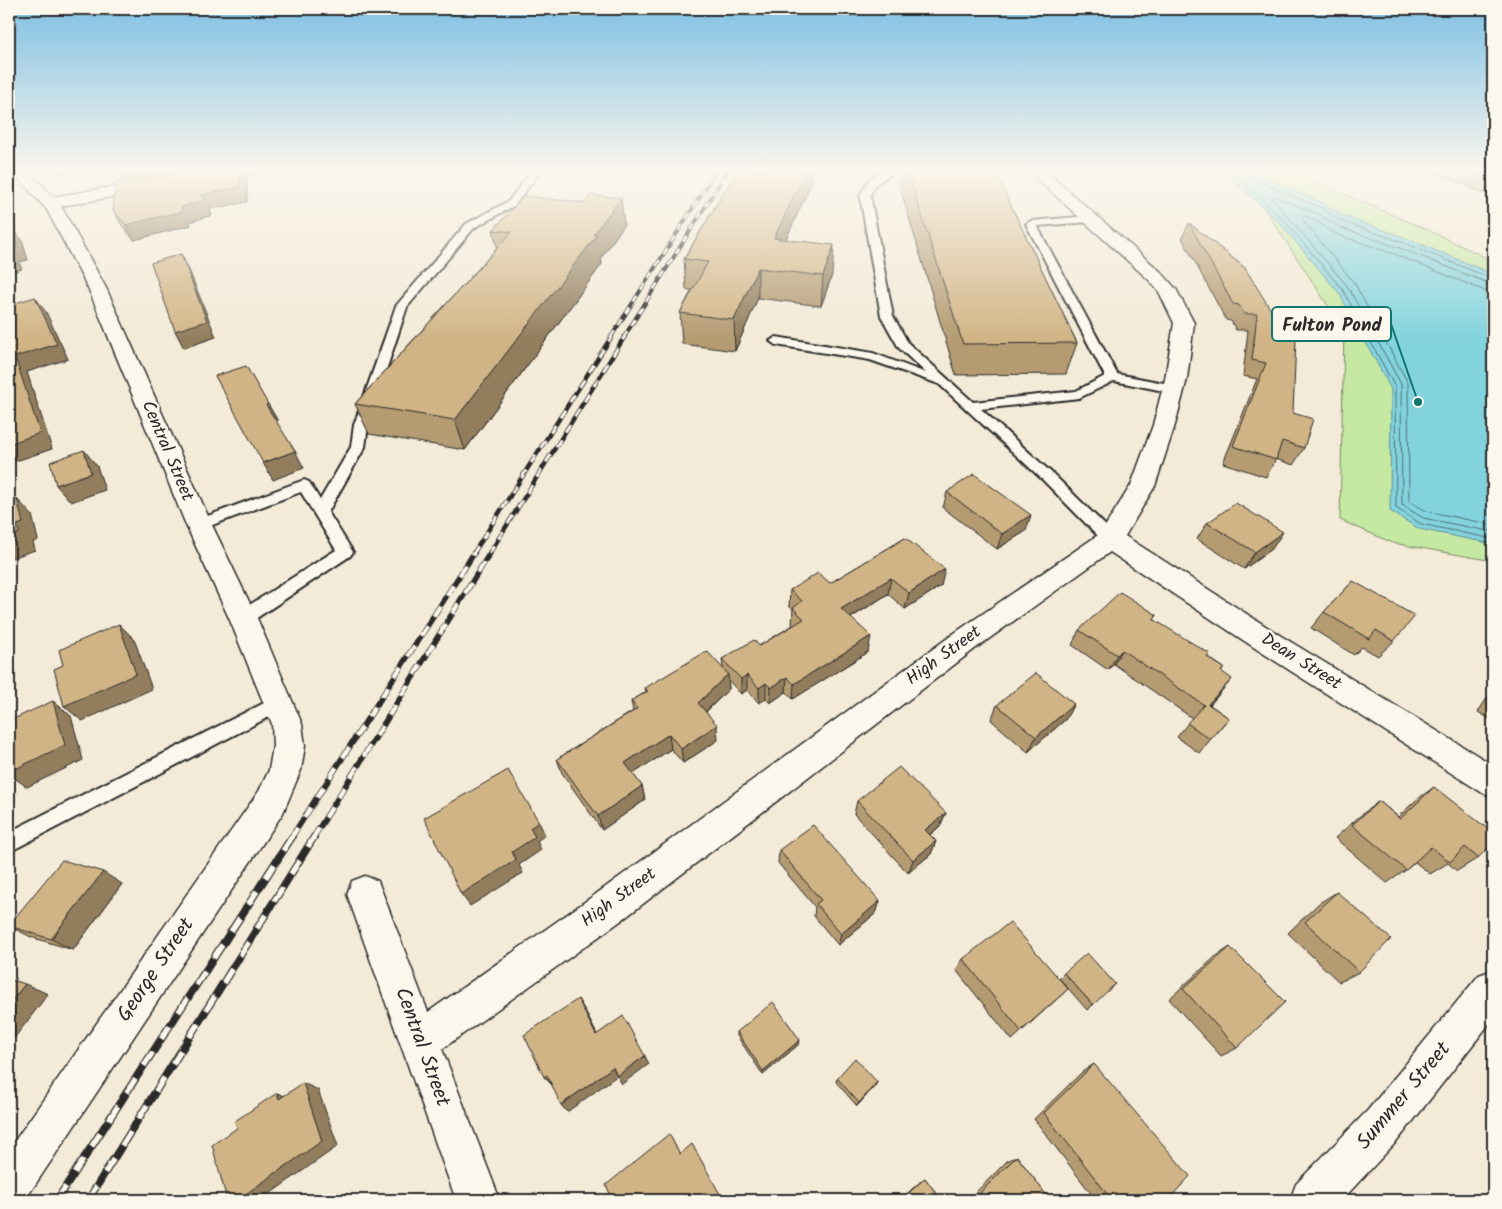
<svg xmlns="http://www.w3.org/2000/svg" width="1502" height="1209" viewBox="0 0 1502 1209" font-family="Kalam,sans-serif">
<rect width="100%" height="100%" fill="#f3ead7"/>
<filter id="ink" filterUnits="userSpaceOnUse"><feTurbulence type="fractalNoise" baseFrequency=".02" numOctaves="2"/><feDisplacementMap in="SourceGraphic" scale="10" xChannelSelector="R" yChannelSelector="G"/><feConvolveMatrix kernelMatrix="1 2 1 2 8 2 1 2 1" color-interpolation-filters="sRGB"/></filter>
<g filter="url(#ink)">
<path fill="#c5e8a2" stroke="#788a66" d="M1239,170H1289L1430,231L1493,261V561L1393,543L1340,520L1344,330Z"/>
<path fill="#83d3de" stroke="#609096" d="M1221,170H1245L1325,204L1343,216L1401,236L1493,274V544L1419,529L1390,511L1391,389L1339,293L1278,221Z"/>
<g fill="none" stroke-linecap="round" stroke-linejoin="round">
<g stroke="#4e6e73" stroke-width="1">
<path d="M1229,170L1281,217L1343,290L1395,387L1396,508L1421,524L1493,539"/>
<path d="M1244,170L1247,177L1322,208L1341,221L1399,241L1493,279"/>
<path d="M1493,285L1397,247L1339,227L1319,214L1275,197L1272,198L1348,287L1401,384L1402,505L1423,518L1493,532"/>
<path d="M1493,292L1485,291L1394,254L1336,234L1316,221L1304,216L1301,218L1355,284L1408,383L1409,501L1426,511L1493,525"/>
</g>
<g stroke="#2b2b2b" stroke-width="4">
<g id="lane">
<path d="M532,170H541L515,205L474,228L407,307L368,425L365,447L328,512L353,552L350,556L249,623L243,624L237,623L235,618L237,613L336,550L301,492L199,530L194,529L192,525L194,521L304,480L309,482L320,500L351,447L354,425L396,306L466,224L509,201Z"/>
<path d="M885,170H897L876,184L870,195L893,316L908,343L973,402L1076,391L1105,376L1026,224L1031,221L1090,216L1095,219L1090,222L1037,226L1117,374L1174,385L1180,389L1174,393L1114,381L1079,398L981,409L1054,475L1115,535L1118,539L1115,543L1110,544L1105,543L1044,481L939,384L870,360L776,345L770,341L776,337L873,353L926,373L899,348L881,316L860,195L869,180Z"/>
<path d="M278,696L284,699L287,704L284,709L9,852V832Z"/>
</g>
</g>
<g stroke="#2b2b2b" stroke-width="3">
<g id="street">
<path d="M11,170H27L53,197L151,180L157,182L159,185L157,188L151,190L61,206L107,290L212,525L257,618L302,724L305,746L301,770L283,813L25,1200H9V1149L259,791L269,770L273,746L272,724L229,618L186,525L89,290L47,210Z"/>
<path d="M220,170H258L251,175L208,182L203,180L200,177L203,174Z"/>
<path d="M1027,170H1044L1161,272L1176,289L1194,323L1187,379L1175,425L1155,486L1125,536L1281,636L1493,765V797L1481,792L1261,652L1110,552L976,648L622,920L442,1049L500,1200H456L347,894L352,881L365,876L378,881L428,1012L596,894L956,632L1101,533L1131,485L1153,425L1165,379L1174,323L1159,292L1149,280Z"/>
<path d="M1493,970V1019L1398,1140L1342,1200H1290L1296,1184L1368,1110L1479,975Z"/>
</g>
</g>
<use href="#lane" fill="#fbf7ec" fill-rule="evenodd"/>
<use href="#street" fill="#fbf7ec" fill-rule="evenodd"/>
<g stroke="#2b2b2b" stroke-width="4">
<g id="rail-far3">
<path d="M611,337L717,170"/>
<path d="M624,337L728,170"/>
</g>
</g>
<g stroke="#2b2b2b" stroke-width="4.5">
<g id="rail-far2">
<path d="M473,554L612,336"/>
<path d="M489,554L625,336"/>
</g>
</g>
<g stroke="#2b2b2b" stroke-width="6">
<g id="rail-far1">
<path d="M291,838L474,553"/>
<path d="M313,838L490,553"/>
</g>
</g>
<g stroke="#2b2b2b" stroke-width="8">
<g id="rail">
<path d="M57,1200L292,837"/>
<path d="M88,1200L314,837"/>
</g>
</g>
<use href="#rail-far3" stroke="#fbf7ec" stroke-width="2.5" stroke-dasharray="7" stroke-linecap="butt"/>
<use href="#rail-far2" stroke="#fbf7ec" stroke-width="3" stroke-dasharray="9" stroke-linecap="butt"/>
<use href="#rail-far1" stroke="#fbf7ec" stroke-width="4.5" stroke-dasharray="12" stroke-linecap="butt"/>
<use href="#rail" stroke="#fbf7ec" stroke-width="5.5" stroke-dasharray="16" stroke-linecap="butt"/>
</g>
<g fill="#b49b72" stroke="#2b2b2b">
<path d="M118,170L247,178V202L209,209L212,215L189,222L191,225L134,240L121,224L113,210L124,182Z"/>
<path d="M737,170H811V184L786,239L832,275L821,306L758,298L735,351L682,344L680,313L692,290H686L684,259Z"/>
<path d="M900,170H994L1077,343L1066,374L956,375L899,184Z"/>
<path d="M1432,170H1493V192L1484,194Z"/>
<path d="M621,198L624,225L601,258L602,264L465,450L369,434L355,404L497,248L493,230L585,203Z"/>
<path d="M1189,223L1245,268L1304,448L1293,465L1276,459L1266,477L1223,463L1257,379L1243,376L1248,330H1236L1231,321L1226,320L1182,238Z"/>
<path d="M947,492L1026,531L997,549L943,508Z"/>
<path d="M1207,523L1272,549L1244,569L1197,539Z"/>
<path d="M905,538L941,586L905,609L888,594L851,618L868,652L793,699L786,692L770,703L766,699L759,703L747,690L741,694L728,680L729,689L706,712L718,740L683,763L671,749L633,774L642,786L645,800L602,830L562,773L557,759L633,711L631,701L646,692L645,688L723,668L722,659L759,646L793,625L792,624L793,609L789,606L790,590L830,583Z"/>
<path d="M1353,581L1394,641L1378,656L1362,647L1354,655L1311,628L1324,612Z"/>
<path d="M1157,615L1154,620L1224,668L1221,672L1220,693L1210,705L1229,718L1199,753L1177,737L1192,718L1114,664L1108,670L1072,645L1079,630Z"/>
<path d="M1493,689V721L1478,712Z"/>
<path d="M997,705L1066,719L1028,752L991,720Z"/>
<path d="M1434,787L1478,858L1457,871L1448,863L1430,874L1415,862L1406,870L1387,883L1335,838L1361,815L1379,801L1398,817L1415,801Z"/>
<path d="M857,801L946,813L940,826L930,835L936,841L931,854L908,873L854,814Z"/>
<path d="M779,850L880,901L876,913L838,945L814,916L815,907L778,863Z"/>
<path d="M122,884L73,950L31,937L9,926Z"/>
<path d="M1337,892L1359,972L1339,982L1288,933L1319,903Z"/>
<path d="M1230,947L1237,1048L1221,1056L1169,999L1215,957Z"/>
<path d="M963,959L1068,989L1012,1040L956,970Z"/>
<path d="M1064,973L1093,1005L1087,1010L1059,978Z"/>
<path d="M737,1032L799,1044L763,1075L737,1036Z"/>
<path d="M1094,1064L1168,1200H1096L1034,1119L1082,1072Z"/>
<path d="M837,1078L877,1082L875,1086L857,1106L836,1082Z"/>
<path d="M1017,1156L1050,1200H968L1007,1161Z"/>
<path d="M925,1178L941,1200H900L922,1180Z"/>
</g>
<g fill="#927e5d" stroke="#2b2b2b">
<path d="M58,170H79L61,175Z"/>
<path d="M118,170H206L125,184Z"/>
<path d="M240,170H243L247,178V202L209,209L212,215L189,222L191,225L134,240L126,225L181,207Z"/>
<path d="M806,170H811V184L773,268L774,238Z"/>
<path d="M1493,181V192L1484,194Z"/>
<path d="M621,198L624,225L601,258L602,264L465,450L455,420Z"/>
<path d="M11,226L22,240L28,260L19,262L22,269L9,273V248Z"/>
<path d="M834,245L832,275L821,306L823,276Z"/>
<path d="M181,254L189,270L216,337L184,348L175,331Z"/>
<path d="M758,268V298L735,351L734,320Z"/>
<path d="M35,297L46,312L68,359L27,372L52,449L16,461L9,452L15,357Z"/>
<path d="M268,404L278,421L275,422L266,405Z"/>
<path d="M84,450L97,466L105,490L71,502L56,485Z"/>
<path d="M295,451L304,468L273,480L263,463Z"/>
<path d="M17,499L32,515L38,540L33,542L35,550L9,559V537L17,525Z"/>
<path d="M1031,515L1026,531L997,549L1002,534Z"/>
<path d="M1283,532L1272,549L1244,569L1255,552Z"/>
<path d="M945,569L941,586L905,609L909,593Z"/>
<path d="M891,578L888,594L839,625L841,609Z"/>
<path d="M119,624L134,639L152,689L82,721L64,706Z"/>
<path d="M871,636L868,652L793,699L794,684Z"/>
<path d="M1122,650L1114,664L1108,670L1117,655Z"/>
<path d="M728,674L729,689L699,718L698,703Z"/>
<path d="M747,675V690L741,694V679Z"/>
<path d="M787,677L786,692L770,703L771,688Z"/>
<path d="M1232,679L1220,693L1197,718L1208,704Z"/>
<path d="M766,683V699L759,703V688Z"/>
<path d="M53,701L71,716L83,760L27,787L9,774V772Z"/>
<path d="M1074,704L1066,719L1028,752L1036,737Z"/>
<path d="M717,725L718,740L683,763L681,749Z"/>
<path d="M669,734L671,749L628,777L625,763Z"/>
<path d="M642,786L645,800L602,830L598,816Z"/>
<path d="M946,813L940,826L920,843L925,830Z"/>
<path d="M539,822L545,835L537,841L541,850L519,865L523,873L470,906L461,894L512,852L530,828Z"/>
<path d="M936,841L931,854L908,873L913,860Z"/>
<path d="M103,872L122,884L73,950L51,939Z"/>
<path d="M880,901L876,913L838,945L841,934Z"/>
<path d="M25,984L48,994L9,1045V1004Z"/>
<path d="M578,999L584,1009L602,1044L596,1035Z"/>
<path d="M800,1040L799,1044L763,1075V1071Z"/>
<path d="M645,1056L649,1064L622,1084L617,1076Z"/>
<path d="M613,1067L618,1075L567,1112L561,1105Z"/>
<path d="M547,1075L551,1084L544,1077Z"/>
<path d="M877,1082L875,1086L857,1106L859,1103Z"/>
<path d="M303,1083L318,1090L338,1146L261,1200H237Z"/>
<path d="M277,1093L293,1099H279Z"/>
<path d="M720,1194L721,1197L718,1200H712Z"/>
</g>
<g fill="#d1b485" stroke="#2b2b2b">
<path d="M196,170H240V187L200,195L205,200L181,207L183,211L126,225L113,210L116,183Z"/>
<path d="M737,170H806L774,238L834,245L823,276L758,268L734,320L680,313L708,262L684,259Z"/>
<path d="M907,170H994L1077,343L963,344Z"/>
<path d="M1471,170H1493V180Z"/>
<path d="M591,195L621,198L593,235H597L455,420L355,404L512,232L493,230L524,196L585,203Z"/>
<path d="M9,222L11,226L17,245L9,247Z"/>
<path d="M1189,223L1245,268L1287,336L1296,338L1293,413L1313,419L1304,448L1282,441L1276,460L1233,446L1266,363L1252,360L1257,314H1244L1239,305L1233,304Z"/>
<path d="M181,254L207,321L175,331L151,263Z"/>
<path d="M35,297L57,344L15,357L40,433L9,444V320L10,319L9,315V305Z"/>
<path d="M246,366L268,404L266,405L295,451L263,463L215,376Z"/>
<path d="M84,450L91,473L56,485L50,462Z"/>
<path d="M974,474L1031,515L1002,534L947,492Z"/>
<path d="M17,499L23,523L17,525L19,533L9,537V501Z"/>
<path d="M1236,503L1283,532L1255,552L1207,523Z"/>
<path d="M905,538L945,569L909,593L891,578L841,609L871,636L794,684L787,677L771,688L766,683L759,688L747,675L741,679L722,659L754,640L759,646L804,619L793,608L802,601L790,590L818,573L830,583Z"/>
<path d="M1353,581L1415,616L1394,641L1376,630L1369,639L1324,612Z"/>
<path d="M1120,592L1157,615L1153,619L1210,654L1207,657L1224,668L1221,671L1232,679L1208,704L1229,718L1210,739L1187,723L1204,705L1122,650L1117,655L1079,630Z"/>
<path d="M119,624L136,674L64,706L54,669L63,665L59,650Z"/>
<path d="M707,651L728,674L698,703L717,725L681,749L669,734L625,763L642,786L598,816L557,759L637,709L631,701L648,691L645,688Z"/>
<path d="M1036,673L1074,704L1036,737L997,705Z"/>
<path d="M53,701L65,745L9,772V721Z"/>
<path d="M899,767L946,813L925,830L936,841L913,860L857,801Z"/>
<path d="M508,770L539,822L530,828L535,837L512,852L516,860L461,894L424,818Z"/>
<path d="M1434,787L1493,833V843L1478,858L1465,847L1450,862L1431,847L1406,870L1352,825L1379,801L1400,819Z"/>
<path d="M813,825L880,901L841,934L816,904L821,900L779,850Z"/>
<path d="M62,860L103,872L51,939L9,926V925Z"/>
<path d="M1337,892L1391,939L1359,972L1305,922Z"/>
<path d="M1010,922L1068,989L1021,1031L963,959Z"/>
<path d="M1230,947L1285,1002L1237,1048L1183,989Z"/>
<path d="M1087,953L1115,984L1093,1005L1064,973Z"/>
<path d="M9,979L25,984L9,1004Z"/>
<path d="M578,999L596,1035L623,1016L645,1056L617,1076L613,1067L561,1105L547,1075L544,1077L524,1035Z"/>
<path d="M773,1002L800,1040L763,1071L737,1032Z"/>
<path d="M855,1058L877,1082L859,1103L837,1078Z"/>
<path d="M1094,1064L1190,1176L1168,1200H1112L1044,1113Z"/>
<path d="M303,1083L322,1141L237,1200H227L212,1145L237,1128L235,1121L277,1093L279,1099Z"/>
<path d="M669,1134L680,1154L692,1144L720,1194L712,1200H613L606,1185Z"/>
<path d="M1017,1156L1050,1200H973Z"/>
<path d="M925,1178L941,1200H901Z"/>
</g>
</g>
<linearGradient id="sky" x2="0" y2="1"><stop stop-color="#7fc0e4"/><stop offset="0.5" stop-color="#faf6ed"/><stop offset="1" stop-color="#faf6ed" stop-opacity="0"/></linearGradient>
<rect width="1502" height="340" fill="url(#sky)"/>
<g text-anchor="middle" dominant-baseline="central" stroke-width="5" stroke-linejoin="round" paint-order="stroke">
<g font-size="18" fill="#2b2b2b" stroke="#fbf7ec">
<text transform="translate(167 451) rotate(67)">Central Street</text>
<text transform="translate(944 656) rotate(-36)">High Street</text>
<text transform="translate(1301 662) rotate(32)">Dean Street</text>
<text transform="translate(619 898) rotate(-36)">High Street</text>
</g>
<g font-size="21" fill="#2b2b2b" stroke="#fbf7ec">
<text transform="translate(156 970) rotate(-56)">George Street</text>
<text transform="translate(422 1047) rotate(70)">Central Street</text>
<text transform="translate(1404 1096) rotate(-50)">Summer Street</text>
</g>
</g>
<path fill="none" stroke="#0f766e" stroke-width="2" d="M1418 402L1391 324"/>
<circle fill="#0f766e" stroke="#fbf7ec" stroke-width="2" cx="1418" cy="402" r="5"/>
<rect fill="#fbf7ec" stroke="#0f766e" stroke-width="2" x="1272" y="307" width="119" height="34" rx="5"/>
<g font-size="19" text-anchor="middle" font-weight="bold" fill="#2b2b2b">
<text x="1332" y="331">Fulton Pond</text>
</g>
<rect width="1502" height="1209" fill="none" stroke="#fbf7ec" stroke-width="30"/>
<rect x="15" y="15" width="1472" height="1179" fill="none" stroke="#2b2b2b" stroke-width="2" filter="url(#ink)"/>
</svg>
